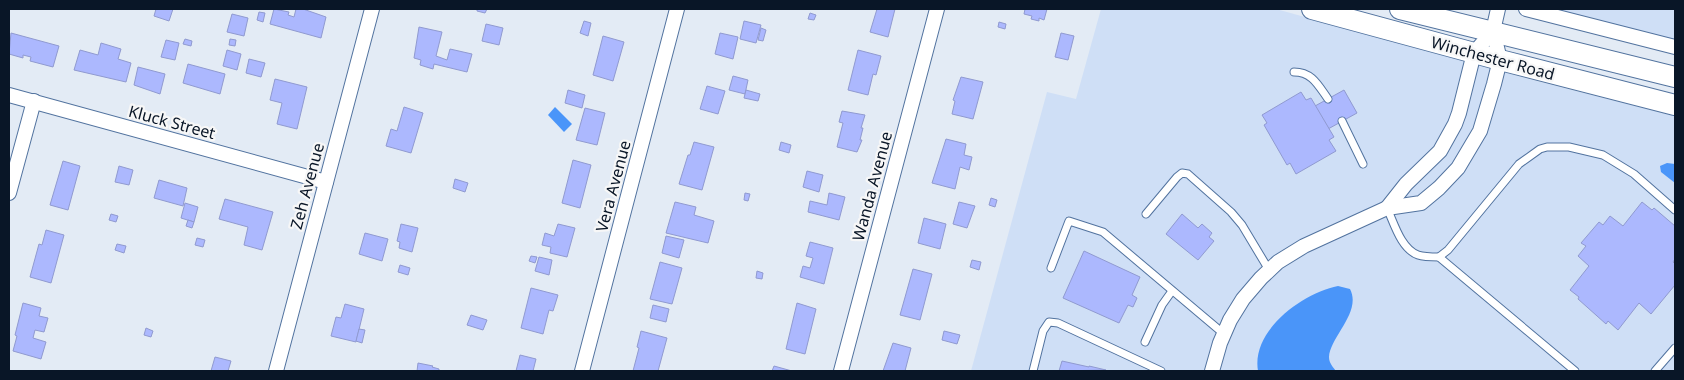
<svg xmlns="http://www.w3.org/2000/svg" width="1684" height="380" viewBox="0 0 1684 380" font-family="'Noto Sans',sans-serif">
<rect width="100%" height="100%" fill="#e3ebf5"/>
<g fill="#cfdff6">
<path d="M1101,9H1276L1525,78L1675,116V371H971L1047,92L1076,99Z"/>
<path d="M1556,9H1675V41Z"/>
</g>
<g fill="#4a95f9">
<path d="M555,107L572,124L564,132L548,115Z"/>
<path d="M1667,163L1675,164V183L1661,172L1660,166Z"/>
<path d="M1338,286L1350,289C1362,312 1330,337 1329,357C1329,363 1333,367 1336,371H1258C1251,330 1303,293 1338,286Z"/>
</g>
<g fill="#acb8fe" stroke="#909ad0">
<path d="M156,9H173L169,21L154,16Z"/>
<path d="M274,9L289,12L288,15L294,17L296,9H303L326,17L321,38L270,24Z"/>
<path d="M477,9H487L485,13L477,11Z"/>
<path d="M877,9H895L888,37L870,32Z"/>
<path d="M1025,9H1047L1044,20L1039,18V21L1031,19L1032,16L1024,14Z"/>
<path d="M259,12L265,13L263,22L257,20Z"/>
<path d="M810,13L816,15L814,20L808,19Z"/>
<path d="M232,14L248,18L244,36L227,32Z"/>
<path d="M584,21L591,23L588,36L580,33Z"/>
<path d="M744,21L761,25L756,43L740,39Z"/>
<path d="M999,22L1006,24L1005,29L998,27Z"/>
<path d="M486,24L503,28L499,45L482,41Z"/>
<path d="M419,27L442,32L436,56L447,60L450,49L472,54L467,72L434,64L433,69L420,65L421,60L414,58Z"/>
<path d="M761,28L766,30L763,41L758,40Z"/>
<path d="M11,33L59,46L53,67L30,61L31,57L23,55V58L9,54Z"/>
<path d="M720,33L738,37L733,59L715,54Z"/>
<path d="M1061,33L1074,36L1068,60L1055,57Z"/>
<path d="M603,36L624,42L613,81L593,75Z"/>
<path d="M185,39L192,41L191,46L183,44Z"/>
<path d="M230,39L236,40L235,46L229,45Z"/>
<path d="M166,40L179,43L175,60L161,57Z"/>
<path d="M101,43L121,49L118,59L131,63L126,82L74,70L80,50L98,55Z"/>
<path d="M227,50L241,54L237,70L223,66Z"/>
<path d="M858,50L881,56L876,75L873,74L868,95L848,90Z"/>
<path d="M249,59L265,63L261,77L246,73Z"/>
<path d="M188,64L225,74L220,94L183,83Z"/>
<path d="M138,67L165,74L160,94L134,85Z"/>
<path d="M733,76L748,80L745,94L729,90Z"/>
<path d="M961,77L983,82L973,119L952,114L955,101L953,100Z"/>
<path d="M275,79L307,87L297,129L277,124L282,103L270,100Z"/>
<path d="M707,86L725,91L718,114L700,109Z"/>
<path d="M568,90L585,95L582,108L565,103Z"/>
<path d="M746,90L760,94L758,101L744,98Z"/>
<path d="M1344,90L1357,113L1328,129L1315,106Z"/>
<path d="M1301,92L1306,100L1311,98L1334,137L1329,140L1336,151L1296,174L1290,163L1287,165L1264,125L1267,123L1262,115Z"/>
<path d="M404,107L423,113L411,153L386,146L391,129L397,131Z"/>
<path d="M585,108L605,113L597,145L576,140Z"/>
<path d="M842,111L865,115L861,128H863L860,140H862L857,152L837,147L843,123L839,122Z"/>
<path d="M946,139L966,144L964,155L972,157L969,170L960,167L955,189L932,183Z"/>
<path d="M694,142L714,147L702,190L679,184L688,155H690Z"/>
<path d="M781,142L791,145L789,153L779,150Z"/>
<path d="M573,160L591,165L580,208L562,203Z"/>
<path d="M63,161L80,166L68,210L50,205Z"/>
<path d="M119,166L133,170L129,185L115,182Z"/>
<path d="M807,171L823,175L819,192L803,187Z"/>
<path d="M455,179L468,183L465,192L453,188Z"/>
<path d="M159,180L187,188L183,206L154,198Z"/>
<path d="M745,193L750,194L748,201L744,200Z"/>
<path d="M829,193L845,197L839,220L808,212L810,201L827,205Z"/>
<path d="M991,198L997,200L995,207L989,205Z"/>
<path d="M225,199L273,212L262,250L244,245L248,227L219,219Z"/>
<path d="M675,202L696,207L694,215L714,221L708,243L666,233Z"/>
<path d="M959,202L975,206L967,228L953,224Z"/>
<path d="M1642,202L1652,210L1654,208L1675,226V259L1673,262L1675,264V285L1651,314L1639,303L1618,330L1608,321L1606,324L1578,299L1579,297L1570,290L1589,266L1578,256L1586,246L1581,243L1599,222L1603,225L1610,216L1623,226Z"/>
<path d="M185,203L198,207L194,222L181,218Z"/>
<path d="M111,214L118,216L116,222L109,220Z"/>
<path d="M1182,214L1198,228L1202,224L1212,233L1209,237L1214,241L1198,260L1166,234Z"/>
<path d="M924,218L946,224L940,249L918,243Z"/>
<path d="M188,220L194,222L192,228L186,226Z"/>
<path d="M401,224L418,228L412,252L399,248L400,242L397,241Z"/>
<path d="M558,224L575,228L567,257L550,253L551,247L542,245L545,233L554,236Z"/>
<path d="M46,230L64,235L51,283L30,277L39,244L42,245Z"/>
<path d="M365,233L388,239L382,261L359,254Z"/>
<path d="M666,236L684,240L679,258L662,253Z"/>
<path d="M197,238L205,240L203,247L195,245Z"/>
<path d="M810,242L833,248L824,284L800,277L803,266L810,268L813,258L806,256Z"/>
<path d="M117,244L126,246L124,253L115,250Z"/>
<path d="M1084,251L1140,277L1132,295L1137,298L1133,307L1128,305L1119,323L1063,298Z"/>
<path d="M531,256L537,257L535,263L529,261Z"/>
<path d="M539,257L552,260L549,275L535,271Z"/>
<path d="M972,260L981,262L979,270L970,267Z"/>
<path d="M660,262L682,268L672,304L650,299Z"/>
<path d="M400,265L410,268L408,275L398,272Z"/>
<path d="M913,269L932,274L920,320L900,315Z"/>
<path d="M757,271L763,273L762,279L756,278Z"/>
<path d="M531,288L558,295L553,311L549,310L543,334L521,328Z"/>
<path d="M23,303L41,308L39,316L48,318L44,332L35,330L33,338L46,342L41,359L13,351L17,336L15,335Z"/>
<path d="M797,303L816,309L805,354L786,349Z"/>
<path d="M345,304L364,309L356,342L331,336L336,317L341,318Z"/>
<path d="M653,305L669,309L666,322L650,318Z"/>
<path d="M471,315L487,320L483,330L467,325Z"/>
<path d="M146,328L153,331L151,337L144,335Z"/>
<path d="M359,329L365,330L362,343L356,341Z"/>
<path d="M641,331L667,338L658,371H633L639,348L637,347Z"/>
<path d="M944,331L960,335L957,344L942,340Z"/>
<path d="M893,343L911,348L905,371H883Z"/>
<path d="M520,355L536,359L533,371H516Z"/>
<path d="M215,357L231,361L228,371H211Z"/>
<path d="M1062,361L1089,367V366L1106,370L1059,371Z"/>
<path d="M418,363L433,366L432,367L439,369V371H417Z"/>
<path d="M774,366L792,371H772Z"/>
</g>
<g fill="none" stroke-linecap="round" stroke-linejoin="round">
<g stroke="#52739f" stroke-width="9">
<g id="service">
<path d="M1294,72C1312,72 1318,85 1328,99"/>
<path d="M1342,121L1363,164"/>
<path d="M1387,208C1394,223 1401,249 1418,255C1424,257 1432,257 1439,257L1575,371"/>
<path d="M1146,214L1177,177L1182,173L1188,174L1231,212L1242,225L1269,270"/>
<path d="M1439,257L1448,250L1519,164L1540,149L1547,147H1569L1603,155L1634,174L1675,210"/>
<path d="M1051,268L1069,221L1103,232L1224,334"/>
<path d="M1145,342L1162,305L1172,291"/>
<path d="M1033,371L1043,331L1049,322L1058,323L1161,371"/>
<path d="M1655,371L1675,348"/>
</g>
</g>
<g stroke="#52739f" stroke-width="16">
<g id="minor">
<path d="M1526,9L1675,47"/>
<path d="M9,95L326,182"/>
<path d="M9,193L34,101"/>
<path d="M1387,208L1406,184L1440,151L1455,124L1459,113L1474,53L1493,31"/>
<path d="M276,371L372,9"/>
<path d="M582,371L677,9"/>
<path d="M841,371L937,9"/>
<path d="M1212,371L1220,343L1230,320L1243,299L1261,278L1278,262L1304,246L1387,208L1421,203L1439,188L1458,168L1480,131L1494,84L1500,60L1493,31L1498,9"/>
</g>
</g>
<g stroke="#52739f" stroke-width="22">
<g id="secondary">
<path d="M1312,9L1500,60L1675,105"/>
<path d="M1400,9L1675,77"/>
</g>
</g>
<use href="#service" stroke="#fff" stroke-width="7"/>
<use href="#minor" stroke="#fff" stroke-width="14"/>
<use href="#secondary" stroke="#fff" stroke-width="20"/>
</g>
<g text-anchor="middle" dominant-baseline="central" stroke-width="4.5" stroke-linejoin="round" paint-order="stroke">
<g font-size="16" fill="#091627" stroke="#f7f7f7">
<text transform="translate(1493 58) rotate(15)">Winchester Road</text>
<text transform="translate(172 122) rotate(15)">Kluck Street</text>
<text transform="translate(307 186) rotate(-75)">Zeh Avenue</text>
<text transform="translate(613 186) rotate(-75)">Vera Avenue</text>
<text transform="translate(872 186) rotate(-75)">Wanda Avenue</text>
</g>
</g>
<rect width="1684" height="380" fill="none" stroke="#091627" stroke-width="20"/>
</svg>
